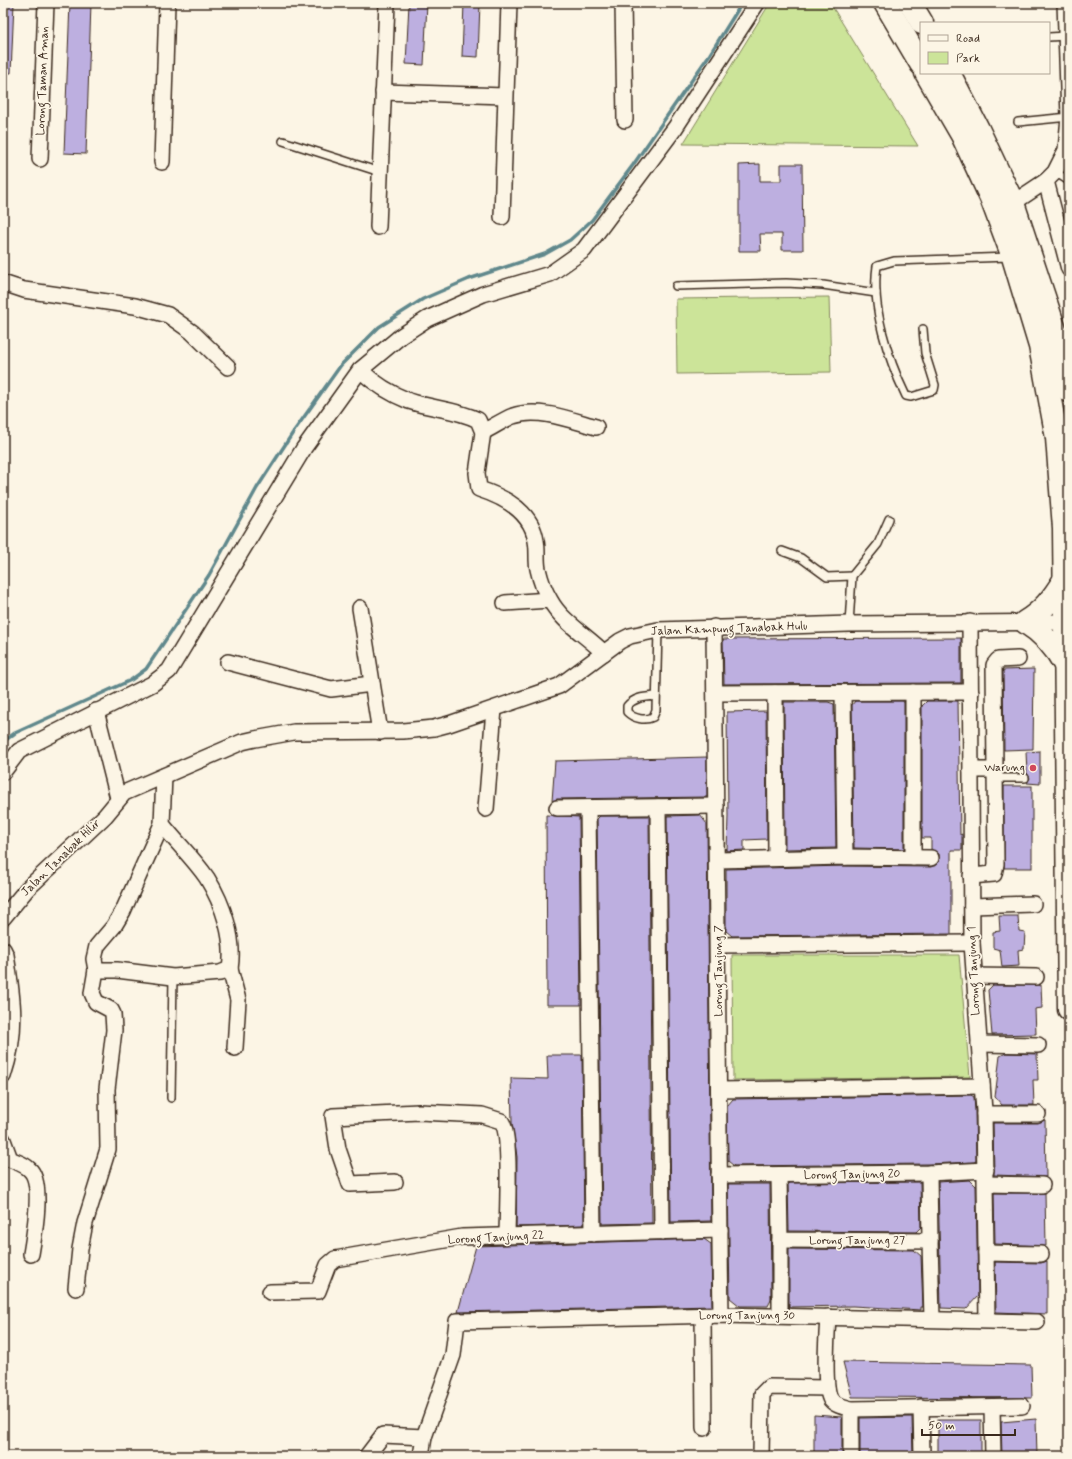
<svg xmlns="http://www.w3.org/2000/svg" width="1072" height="1459" viewBox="0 0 1072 1459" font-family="Mynerve,sans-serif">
<rect width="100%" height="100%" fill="#fcf5e5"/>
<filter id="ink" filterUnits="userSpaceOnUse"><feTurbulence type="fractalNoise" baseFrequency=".025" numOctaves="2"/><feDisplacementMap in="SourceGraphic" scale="8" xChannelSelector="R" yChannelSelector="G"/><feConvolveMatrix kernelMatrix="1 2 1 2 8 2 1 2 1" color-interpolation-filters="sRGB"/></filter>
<g filter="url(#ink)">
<g fill="#cce499" stroke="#84875c">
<path d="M770,3H830L918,146L683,144Z"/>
<path d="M829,297L831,372L677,374L676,299Z"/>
<path d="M732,955H959L970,1077L733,1080Z"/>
</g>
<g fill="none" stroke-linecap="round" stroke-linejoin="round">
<path stroke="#60888c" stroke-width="3.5" d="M3,742L15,733L131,680L146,669L209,575L257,488L294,431L341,365L379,327L423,299L469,279L545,254L570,240L592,220L633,165L710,54L742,3"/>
</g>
<g fill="#bdafe0" stroke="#3b2a1e">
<path d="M3,3H14L11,73H3Z"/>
<path d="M70,3H91L86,154L64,153Z"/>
<path d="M409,3H427L424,65L406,64Z"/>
<path d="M464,3H480L478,57L462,56Z"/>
<path d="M760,164V181H781V164H802L803,250H782V234H760L761,251H739V165Z"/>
<path d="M961,638V683L724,684L723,639Z"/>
<path d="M1034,669L1033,749L1004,750L1003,670Z"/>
<path d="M855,701H903L904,703V849L854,848L852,705Z"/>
<path d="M927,701H958L960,835L962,834V850H951V934L732,936L726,931V869L845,866L931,867L938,863L939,854L931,849V838H922V706Z"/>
<path d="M784,702H828L834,704L836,848L785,849Z"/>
<path d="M766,711L767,839L744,840V850L726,851V848L727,850L728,816L727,712Z"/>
<path d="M1040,751V784L1027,783L1030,778L1027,773L1026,752Z"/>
<path d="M707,757V797L557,799L552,801L555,761Z"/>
<rect x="1004" y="786" width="28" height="82"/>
<path d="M546,815L579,817L581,1005H547Z"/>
<path d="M700,815L707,824L711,1221L671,1222L667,816Z"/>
<path d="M600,816H649L652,1223L602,1224L597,819Z"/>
<path d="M999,916H1018L1019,931L1025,932L1024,949L1018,950L1019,966L1002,967L1000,950L993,948V932L1000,931Z"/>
<path d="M993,985H1041L1042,1008L1035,1009L1036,1034L992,1035L988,990Z"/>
<path d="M1006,1053L1037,1054L1038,1080H1033L1034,1105H1002L995,1097L1000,1056Z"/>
<path d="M547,1055H582L584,1225L516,1227L517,1157L512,1123L511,1078L548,1079Z"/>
<path d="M971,1095L974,1097L975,1111L976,1161L974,1162L929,1164L734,1166L728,1161L727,1106L733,1099Z"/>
<path d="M1045,1120L1046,1177L994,1175L993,1123H1038Z"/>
<path d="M970,1180L976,1186L978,1296L966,1309L941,1308L938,1182Z"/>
<path d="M920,1182L921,1227L916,1232L789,1231L788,1183Z"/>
<path d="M728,1184H770L771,1300L768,1306H740L730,1298Z"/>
<path d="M994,1193H1045L1046,1246L995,1244Z"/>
<path d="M704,1239L711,1244L712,1306L458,1312L476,1246Z"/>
<path d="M789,1249L914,1250L921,1256L923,1307H921V1310L853,1306L789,1307Z"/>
<path d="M1047,1261V1314L996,1312L995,1262L1041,1263Z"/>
<path d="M843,1362L1031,1365L1032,1398L852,1397Z"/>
<path d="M814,1415L842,1417V1456H814Z"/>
<path d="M912,1417L913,1456H860V1418Z"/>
<path d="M1036,1419L1037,1456H1002L1001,1422Z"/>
<rect x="938" y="1420" width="43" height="36"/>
</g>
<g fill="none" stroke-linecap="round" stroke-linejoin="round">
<g stroke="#3b2a1e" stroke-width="10">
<g id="service">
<path d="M1049,37L1066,36"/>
<path d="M1018,122L1069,117"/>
<path d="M283,141L380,172"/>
<path d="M1055,172L1069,181"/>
<path d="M676,286L786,283L823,285L876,293"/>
<path d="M923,329L925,353L935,385L934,390L911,397L906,396C888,359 871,307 877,266L894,261L1009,257"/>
<path d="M782,551L801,558L827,577L852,576"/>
<path d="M849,624L852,576L878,544L889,519"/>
<path d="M656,696C645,697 635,697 627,706V712C634,719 645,721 653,717L656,710L658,630"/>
<path d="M995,778H1025"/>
<path d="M171,1098L173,977"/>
</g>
</g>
<g stroke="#3b2a1e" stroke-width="18">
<g id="minor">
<path d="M623,3L625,120"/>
<path d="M383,92L505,96"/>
<path d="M40,159L46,3"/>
<path d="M162,162L167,3"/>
<path d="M1046,181L1069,269"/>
<path d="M1013,203L1046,181L1055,172L1066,150L1069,117L1065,3"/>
<path d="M502,217L509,3"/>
<path d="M378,227L387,3"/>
<path d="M3,283L24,290L135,306L168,315L192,332L228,367"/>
<path d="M360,370C374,383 391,394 409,401C432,409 456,409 478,420L483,432L477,473L479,489C504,497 532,512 536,541C538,550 536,560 538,569C540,578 545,592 550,600C562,622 586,635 604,653"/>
<path d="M483,432C493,427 503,420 513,416C538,407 571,420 596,427"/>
<path d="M505,603L549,600"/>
<path d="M360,608L380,732"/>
<path d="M970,622L972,943L984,1111L987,1320"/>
<path d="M714,627C718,857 717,1086 721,1315"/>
<path d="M228,662L331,689L372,684"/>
<path d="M913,692V858"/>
<path d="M715,693L971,692"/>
<path d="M775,693L776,858"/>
<path d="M843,693L845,857"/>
<path d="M96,711L118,798"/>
<path d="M971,770H995L994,665L998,660L1018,659"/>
<path d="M3,772L19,751L152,684L169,671L304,448L360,370L401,336L427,319L483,294L550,274L584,250L675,128L757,3"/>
<path d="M658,807L662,1232"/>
<path d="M557,808L716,806"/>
<path d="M588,808L593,1234"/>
<path d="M486,809L494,709"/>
<path d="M718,860L845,857L931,858"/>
<path d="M971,876L994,874L996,864L995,770"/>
<path d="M972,906L1033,904"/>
<path d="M3,918L27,889L105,816L124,793L242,742L255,739L294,732L403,731L434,728L449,724L559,686L620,641L630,636L658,630L849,624L1065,622"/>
<path d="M719,945L972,943"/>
<path d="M3,949L6,955C13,999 18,1032 3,1076"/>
<path d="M230,969L238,1000L235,1048"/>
<path d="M96,970L94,959L97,946L114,926L123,911L162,824"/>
<path d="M974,976L1036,977"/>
<path d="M979,1044L1038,1045"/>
<path d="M719,1090L982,1086"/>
<path d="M984,1114H1038"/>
<path d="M3,1140L10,1159C16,1162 24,1164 29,1169C44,1181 34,1236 31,1254"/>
<path d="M719,1175L929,1173L986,1170"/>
<path d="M779,1176L780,1240L930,1241L929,1173"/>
<path d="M395,1182L350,1184L338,1149L333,1116L419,1112L482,1115L501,1121C512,1132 507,1216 507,1236"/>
<path d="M986,1184L1042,1185"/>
<path d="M930,1241L932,1319"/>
<path d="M986,1253L1041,1254"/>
<path d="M76,1288L80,1249L85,1223L108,1149L107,1089L114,1030L113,1014L111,1010L96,1002L92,993L96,970H117L173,977L220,973L230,969C235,938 223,904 207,878C194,859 176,842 162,824L164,776"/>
<path d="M270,1292L318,1291L328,1265L335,1259L462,1237L720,1230"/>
<path d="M703,1316L704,1428"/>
<path d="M780,1316V1240"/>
<path d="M828,1317C827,1333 823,1388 831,1400C835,1405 844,1407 851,1409L1022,1406"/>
<path d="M921,1407L922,1456"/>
<path d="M992,1407L993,1456"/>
<path d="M851,1409V1456"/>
<path d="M367,1456L383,1435L424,1437"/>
<path d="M421,1456L424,1437L453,1355L457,1321L721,1315L1037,1322"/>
<path d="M761,1456L762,1394L769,1387L827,1388"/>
</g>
</g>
<g stroke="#3b2a1e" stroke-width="25">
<g id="trunk">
<path d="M885,3L921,64"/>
<path d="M910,3L922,23"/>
<path d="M926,73L962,135L991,198L1013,257L1040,346L1057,438L1064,528L1069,1009"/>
<path d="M949,73L978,129L1013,203L1059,342L1069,391"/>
<path d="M1064,580C1053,598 1043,611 1025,622C1043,633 1055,646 1065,665"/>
</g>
</g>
<use href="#service" stroke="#fcf5e5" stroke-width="7"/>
<use href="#minor" stroke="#fcf5e5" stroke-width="15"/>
<use href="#trunk" stroke="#fcf5e5" stroke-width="22"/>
</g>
</g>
<circle fill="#d1495b" stroke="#fcf5e5" stroke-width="1.5" cx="1033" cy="768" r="4"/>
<g text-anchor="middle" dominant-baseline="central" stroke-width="3.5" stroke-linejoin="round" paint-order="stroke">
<g font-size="12" fill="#3b2a1e" stroke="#fcf5e5">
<text transform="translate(43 81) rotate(-88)">Lorong Taman Aman</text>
<text transform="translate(729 629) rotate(-2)">Jalan Kampung Tanabak Hulu</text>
<text transform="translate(61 858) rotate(-44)">Jalan Tanabak Hilir</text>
<text transform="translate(719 971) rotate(-90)">Lorong Tanjung 7</text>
<text transform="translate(974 971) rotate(-93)">Lorong Tanjung 1</text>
<text transform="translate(852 1175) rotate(-1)">Lorong Tanjung 20</text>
<text transform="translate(496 1238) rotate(-3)">Lorong Tanjung 22</text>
<text x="857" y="1241">Lorong Tanjung 27</text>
<text x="747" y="1316">Lorong Tanjung 30</text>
</g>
<g font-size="12" fill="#3b2a1e" stroke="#fcf5e5" text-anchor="end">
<text x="1025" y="768">Warung</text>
</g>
</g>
<rect width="1072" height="1459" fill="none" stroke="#fcf5e5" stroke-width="16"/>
<rect x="8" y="8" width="1056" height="1443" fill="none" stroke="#3b2a1e" stroke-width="1.5" filter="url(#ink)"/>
<rect x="920" y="22" width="130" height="52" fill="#fcf5e5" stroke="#afa495"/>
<rect x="928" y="35" width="20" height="6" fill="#fcf5e5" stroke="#afa495"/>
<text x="956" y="42" font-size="12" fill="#3b2a1e">Road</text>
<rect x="928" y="52" width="20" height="12" fill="#cce499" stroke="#afa495"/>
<text x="956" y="62" font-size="12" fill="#3b2a1e">Park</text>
<path d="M922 1429v6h93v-6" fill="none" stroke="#3b2a1e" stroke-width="2"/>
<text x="928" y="1429" font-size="12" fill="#3b2a1e" stroke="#fcf5e5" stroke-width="3" paint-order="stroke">50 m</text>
</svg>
